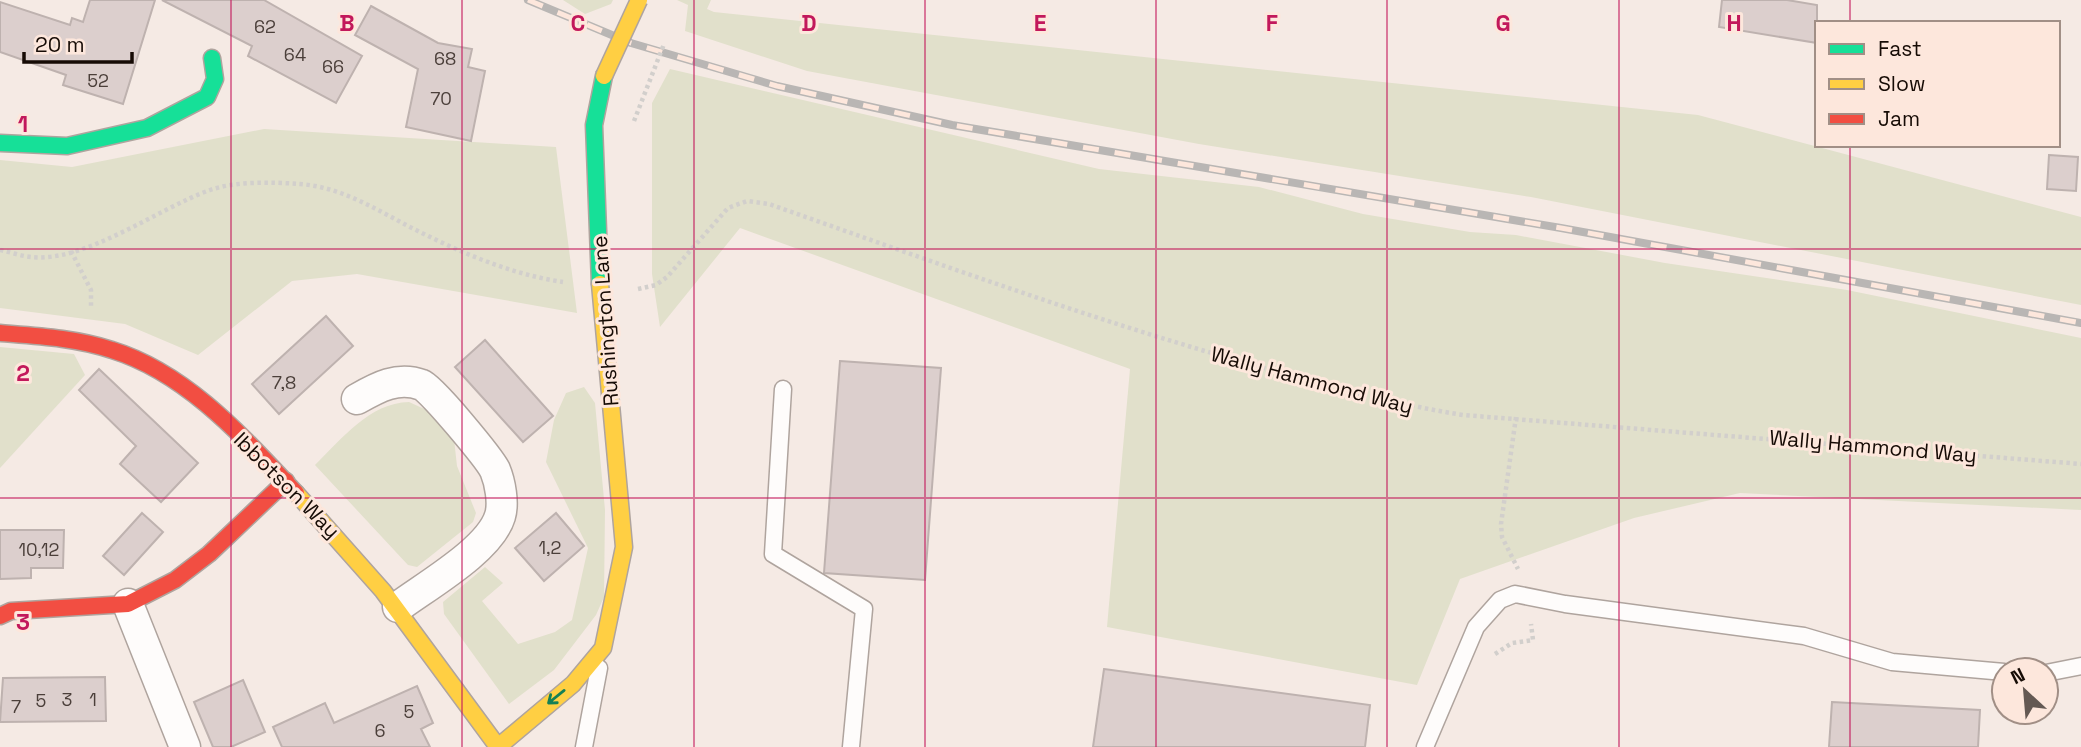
<svg xmlns="http://www.w3.org/2000/svg" width="2081" height="747" viewBox="0 0 2081 747" font-family="'Space Grotesk',sans-serif">
<rect width="100%" height="100%" fill="#f5eae4"/>
<g fill="#e1e0cb">
<path d="M563,0H613L611,4L585,14Z"/>
<path d="M677,0H711L707,9L714,12L1698,115L2081,217V305L1531,197L1199,144L807,71L685,31L688,5Z"/>
<path d="M670,69L1099,169L1259,187L1363,214L1470,232L1516,235L1665,263L1847,290L2081,338V510L1740,493L1634,518L1460,579L1417,685L1107,627L1130,369L740,228L660,327L652,274V103Z"/>
<path d="M264,129L556,147L577,313L357,274L292,281L198,355L125,324L0,308V160L72,167Z"/>
<path d="M0,347L74,354L85,375L0,468Z"/>
<path d="M584,387L595,403L605,510L604,597L596,615L554,670L509,704L444,614L443,602L485,567L503,583L482,601L518,644L555,632L572,620L588,548L546,462L554,420L566,393Z"/>
<path d="M409,402L431,412L454,439L457,466L476,513L473,522L417,567L408,565L315,465C342,439 369,403 409,402Z"/>
</g>
<g fill="#dccfcd" stroke="#beb2af" stroke-width="2">
<path d="M90,0H155L123,104L63,85L66,75L0,52V2L70,25L72,18L83,22Z"/>
<path d="M162,0H264L362,56L336,103L248,56L252,46Z"/>
<path d="M1722,0H1787L1817,5V43L1719,27Z"/>
<path d="M371,6L438,43L472,49L468,67L485,71L471,141L406,127L418,69L355,35Z"/>
<path d="M2049,155L2078,157L2076,191L2047,189Z"/>
<path d="M326,316L353,346L279,414L252,384Z"/>
<path d="M485,340L553,416L523,442L455,367Z"/>
<path d="M840,361L941,368L925,580L824,573Z"/>
<path d="M99,369L198,463L161,502L120,464L136,446L79,390Z"/>
<path d="M142,513L163,532L124,575L103,556Z"/>
<path d="M556,513L584,546L544,581L515,548Z"/>
<path d="M0,530H64L63,568H31V578L0,579Z"/>
<path d="M1104,669L1370,705L1365,747H1093Z"/>
<path d="M105,677L106,721L0,722L3,678Z"/>
<path d="M243,680L265,732L231,747H213L194,702Z"/>
<path d="M417,686L433,723L421,729L430,747H282L273,727L325,703L334,723Z"/>
<path d="M1832,702L1980,710L1978,747H1829Z"/>
</g>
<g fill="none" stroke-linecap="round" stroke-linejoin="round">
<g stroke="#afa49e" stroke-width="19">
<g id="lane">
<path d="M783,389L773,554L864,609L851,747"/>
<path d="M2046,673L2081,666"/>
<path d="M584,747L599,668"/>
<path d="M1425,747L1476,627L1500,600L1515,594L1565,604L1804,636L1892,662L2004,672"/>
</g>
</g>
<g stroke="#afa49e" stroke-width="33">
<g id="street">
<path d="M357,399C378,387 398,376 422,385C431,388 489,458 495,470C500,482 504,503 500,516C490,550 426,586 398,607"/>
<path d="M128,604L185,747"/>
</g>
</g>
<g stroke="#afa49e" stroke-width="19">
<g id="fast">
<path d="M0,143L67,146L147,128L207,97L215,79L212,58"/>
<path d="M600,284L594,125L604,76"/>
</g>
</g>
<g stroke="#afa49e" stroke-width="19">
<g id="slow">
<path d="M296,493L383,591L498,747"/>
<path d="M498,747L573,684L603,648L624,547L600,284"/>
</g>
</g>
<g stroke="#afa49e" stroke-width="19">
<g id="jam">
<path d="M0,333C37,336 76,338 112,350C187,373 244,438 296,493"/>
<path d="M0,616L11,611L128,604L175,580L209,554L286,481"/>
</g>
</g>
<g stroke="#d2cfcc" stroke-width="4.5" stroke-dasharray="3.5 3.5" stroke-linecap="butt">
<path d="M0,250C10,252 21,256 31,257C85,263 159,208 210,190C236,181 272,182 300,184C340,187 374,208 408,226C457,251 509,274 563,282"/>
<path d="M71,251L91,290V306"/>
<path d="M638,289L656,285L667,277L728,208L747,201L769,204C931,261 1092,320 1257,366C1326,385 1393,404 1463,415L2081,464"/>
<path d="M1516,417L1501,524L1502,537L1518,569"/>
<path d="M1495,654L1512,643L1533,640L1531,624"/>
</g>
<use href="#lane" stroke="#fefcfb" stroke-width="16"/>
<use href="#street" stroke="#fefcfb" stroke-width="30"/>
<use href="#fast" stroke="#16e098" stroke-width="16"/>
<use href="#slow" stroke="#ffcf43" stroke-width="16"/>
<use href="#jam" stroke="#f24e42" stroke-width="16"/>
<g stroke="#b9b6b4" stroke-width="8">
<path id="rail" d="M528,0L631,43L777,86L952,125L1561,228L2081,323"/>
</g>
<use href="#rail" stroke="#fde7dc" stroke-width="5" stroke-dasharray="16" stroke-linecap="butt"/>
<g stroke="#afa49e" stroke-width="19" stroke-linecap="butt">
<path id="slow-bridge" d="M604,76L639,0"/>
</g>
<path stroke="#d2cfcc" stroke-width="4.5" stroke-dasharray="3.5 3.5" stroke-linecap="butt" d="M634,121L664,44"/>
<use href="#slow-bridge" stroke="#ffcf43" stroke-width="16"/>
</g>
<defs><path id="oneway-shaft" d="M-6 0H5M1.5-3L5.5 0L1.5 3" fill="none" stroke-width="1.6" stroke-linecap="round" stroke-linejoin="round" transform="scale(1.75)"/></defs>
<use stroke="#168056" href="#oneway-shaft" transform="translate(556 697) rotate(141)"/>
<path fill="none" stroke="#c2185b" stroke-width="2" stroke-opacity="0.55" d="M231,0V747M462,0V747M694,0V747M925,0V747M1156,0V747M1387,0V747M1619,0V747M1850,0V23M1850,145V747M0,249H2081M0,498H2081"/>
<g text-anchor="middle" dominant-baseline="central" stroke-width="6" stroke-linejoin="round" paint-order="stroke">
<g font-size="18" fill="#4b3f3a">
<text x="265" y="26">62</text>
<text x="295" y="54">64</text>
<text x="445" y="58">68</text>
<text x="333" y="66">66</text>
<text x="98" y="80">52</text>
<text x="441" y="98">70</text>
<text x="284" y="382">7,8</text>
<text x="550" y="547">1,2</text>
<text x="39" y="549">10,12</text>
<text x="67" y="699">3</text>
<text x="93" y="699">1</text>
<text x="41" y="700">5</text>
<text x="16" y="706">7</text>
<text x="409" y="711">5</text>
<text x="380" y="730">6</text>
</g>
<g font-size="21" fill="#160b05" stroke="#fde7dc">
<text transform="translate(605 321) rotate(-94)">Rushington Lane</text>
<text transform="translate(1312 380) rotate(15)">Wally Hammond Way</text>
<text transform="translate(1873 446) rotate(5)">Wally Hammond Way</text>
<text transform="translate(287 485) rotate(45)">Ibbotson Way</text>
</g>
</g>
<g font-size="23" text-anchor="middle" font-weight="bold" fill="#c2185b" stroke="#fde7dc" stroke-width="6" stroke-linejoin="round" paint-order="stroke">
<text x="347" y="31">B</text>
<text x="578" y="31">C</text>
<text x="809" y="31">D</text>
<text x="1040" y="31">E</text>
<text x="1272" y="31">F</text>
<text x="1503" y="31">G</text>
<text x="1734" y="31">H</text>
<text x="23" y="132">1</text>
<text x="23" y="381">2</text>
<text x="23" y="630">3</text>
</g>
<rect x="1815" y="21" width="245" height="126" fill="#fde7dc" stroke="#a18f86" stroke-width="2"/>
<rect x="1829" y="44" width="35" height="10" fill="#16e098" stroke="#a18f86" stroke-width="2"/>
<text x="1878" y="56" font-size="21" fill="#160b05">Fast</text>
<rect x="1829" y="79" width="35" height="10" fill="#ffcf43" stroke="#a18f86" stroke-width="2"/>
<text x="1878" y="91" font-size="21" fill="#160b05">Slow</text>
<rect x="1829" y="114" width="35" height="10" fill="#f24e42" stroke="#a18f86" stroke-width="2"/>
<text x="1878" y="126" font-size="21" fill="#160b05">Jam</text>
<g transform="translate(2025 691) rotate(334)"><circle r="33" fill="#fde7dc" stroke="#a18f86" stroke-width="2"/>
<path d="M0-5L12 26L0 18L-12 26Z" fill="#645953"/>
<text y="-10" font-size="19" font-weight="bold" text-anchor="middle" fill="#160b05">N</text>
</g>
<path d="M24 52v10h108v-10" fill="none" stroke="#160b05" stroke-width="3.5"/>
<text x="35" y="52" font-size="21" fill="#160b05" stroke="#fde7dc" stroke-width="5" paint-order="stroke">20 m</text>
</svg>
